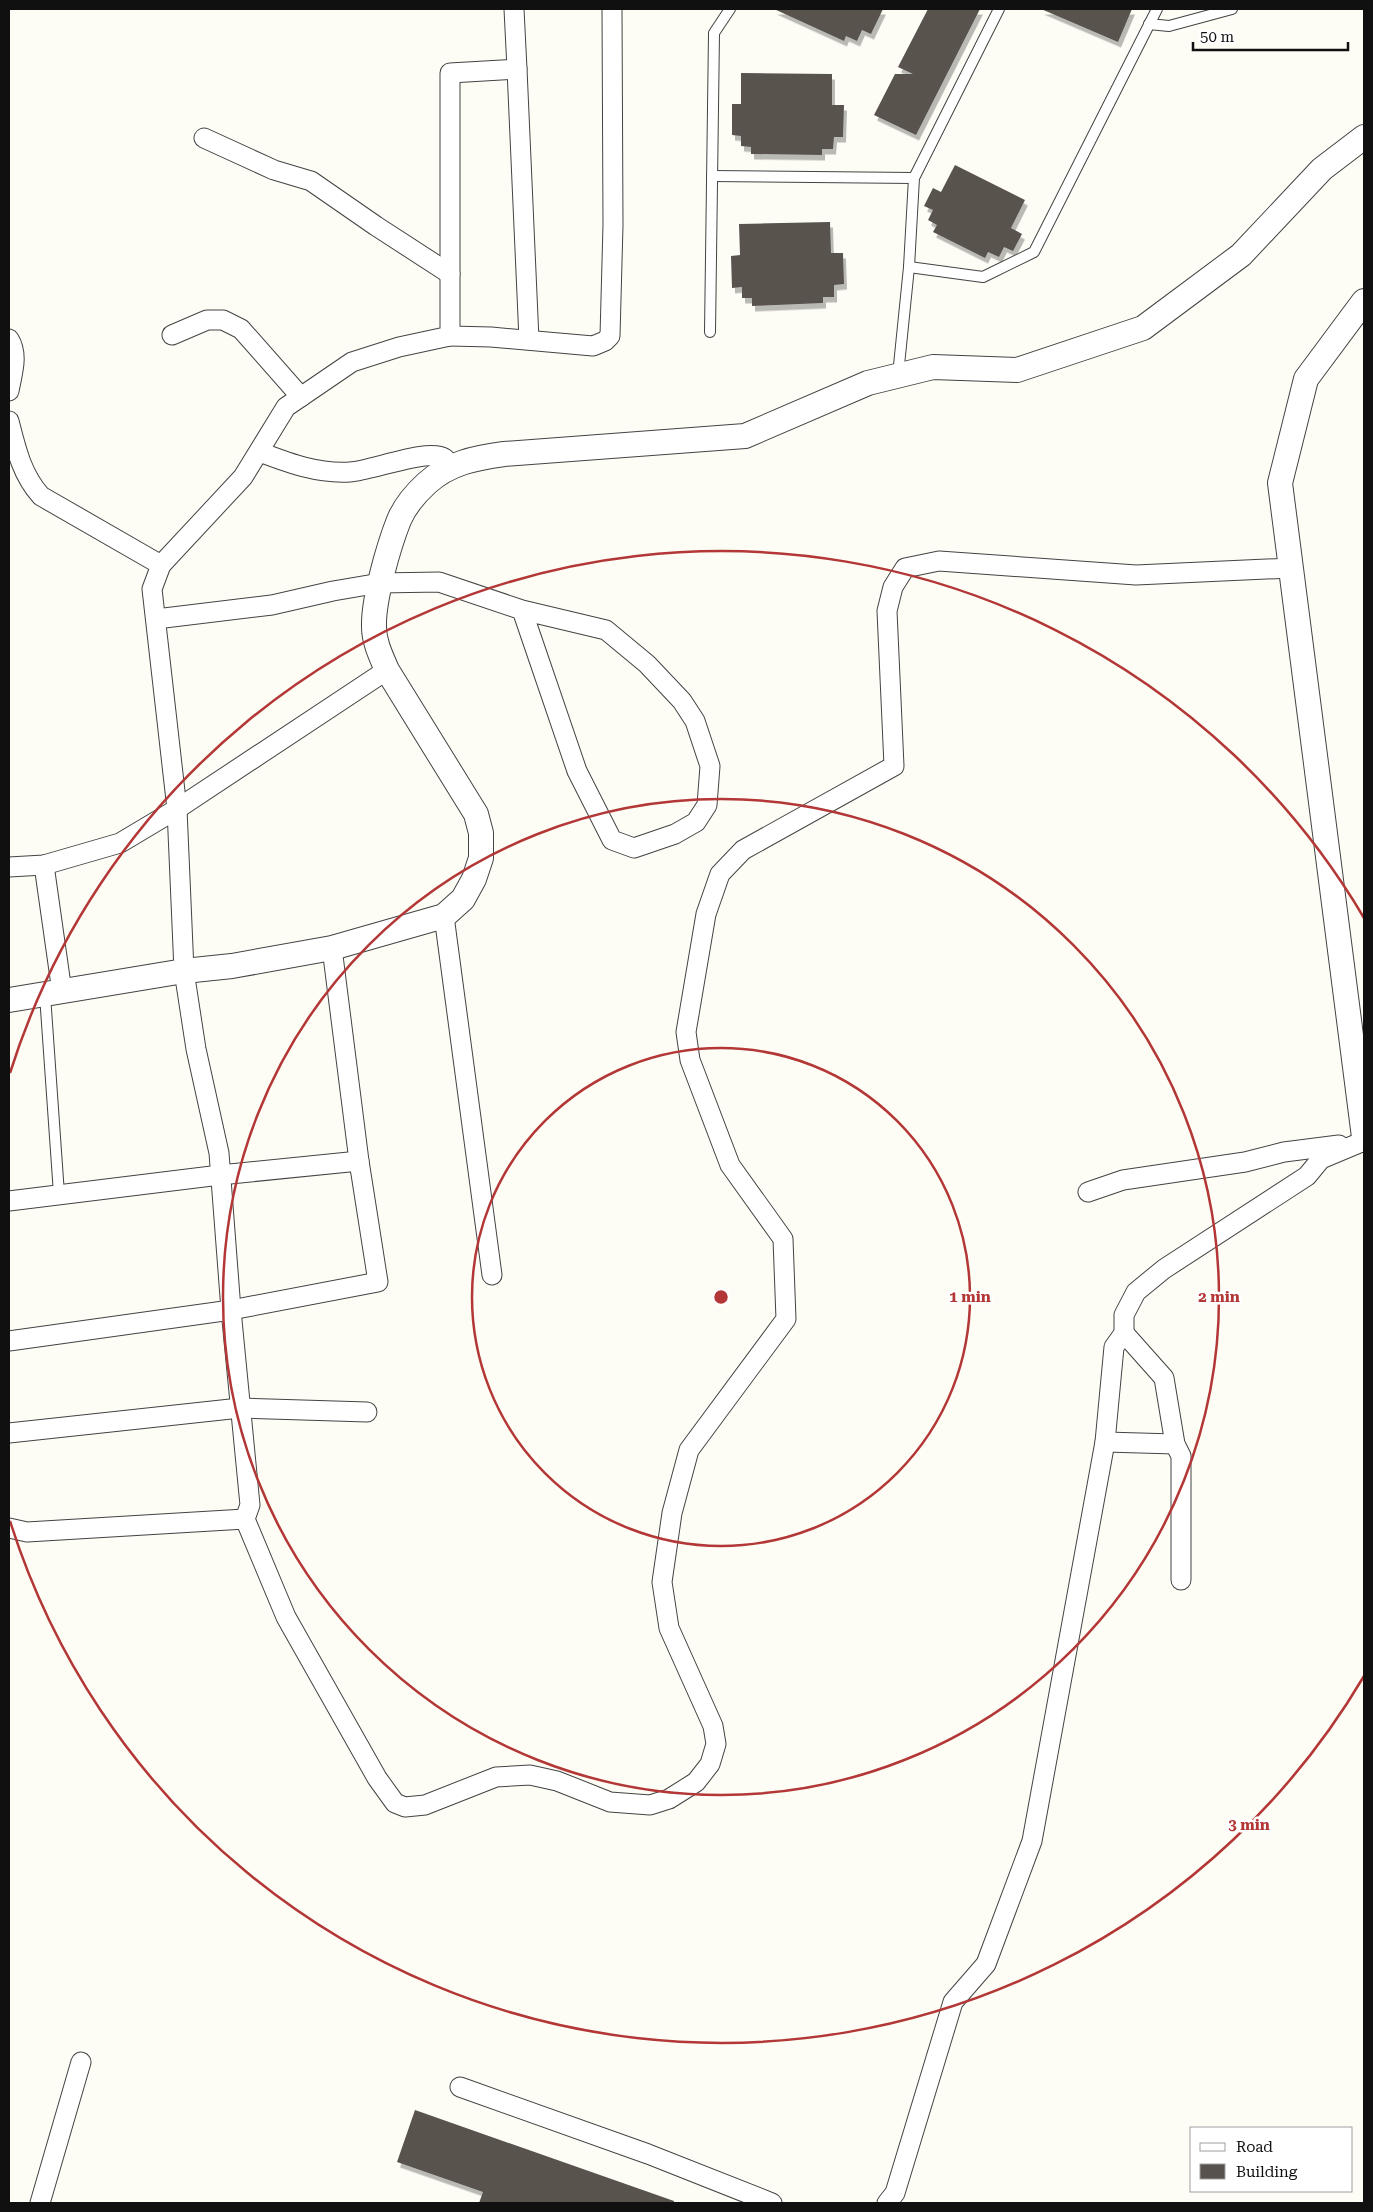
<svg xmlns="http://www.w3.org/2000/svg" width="1373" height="2212" viewBox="0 0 1373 2212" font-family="'Roboto Serif',serif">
<defs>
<filter id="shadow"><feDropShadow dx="3" dy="5.5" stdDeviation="0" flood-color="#0004"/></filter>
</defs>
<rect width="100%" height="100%" fill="#fefdf5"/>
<g fill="#58524e" filter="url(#shadow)">
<path d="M774,9H883L871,34L862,30L857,41L846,36L844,41Z"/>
<path d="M928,9H980L916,135L874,115L895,74H913L898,67Z"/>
<path d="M1041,9H1132L1118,42Z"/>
<path d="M741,73L832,74V105H844L843,137H834L833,149H822V155L751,154V147L741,146V136L732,135V104H741Z"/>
<path d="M955,165L1025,200L1011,228L1022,234L1013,251L1004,247L999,257L988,252L985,258L933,232L937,225L928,220L933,210L924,206L933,188L941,192Z"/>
<path d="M830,222L831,253H843L844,284L834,285V297H823V303L752,306V298H742V287L732,288L731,256L740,255L739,224Z"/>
<path d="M415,2110L674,2201V2203H479L483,2192L397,2162Z"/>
</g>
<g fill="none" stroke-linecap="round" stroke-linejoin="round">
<g stroke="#434343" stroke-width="12">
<g id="service">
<path d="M1149,24L1169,26L1232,9"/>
<path d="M712,176L914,178"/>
<path d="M909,267L983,277L1034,252L1157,9"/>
<path d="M710,332L714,33L730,9"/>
<path d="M898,375L909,267L914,178L999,9"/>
<path d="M45,995L59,1194"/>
</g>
</g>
<g stroke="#434343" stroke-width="21">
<g id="minor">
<path d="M514,9L517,69L450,73V336L399,347L352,362L286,407L243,477L161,565L152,589L177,809L184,971L196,1049L219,1153L231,1310L250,1505L245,1519L286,1617L377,1778L395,1803L405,1807L425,1805L496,1777L530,1775L557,1781L610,1802L650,1805L669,1799L696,1782L710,1764L716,1744L713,1726L669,1628L662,1582L672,1513L689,1450L786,1319L783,1239L730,1165L690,1060L686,1032L706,914L720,874L743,850L894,766L887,611L893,587L905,568L939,561L1136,575L1291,568"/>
<path d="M517,69L529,340"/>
<path d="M204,138L274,170L311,181L376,226L450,274"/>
<path d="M172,335L207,320H223L241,329L301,397"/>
<path d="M450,336L491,337L593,346L605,341L610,336L613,225L612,9"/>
<path d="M9,339C19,355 12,374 9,391"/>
<path d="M9,421C16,449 22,475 41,496L161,565"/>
<path d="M260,452C289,463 317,474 350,472C371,471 428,448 444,458C447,460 450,464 452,466"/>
<path d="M156,619L272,605L333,591L380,583L439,582L522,610L606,630L647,664L682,701L695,721L710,766L707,805L696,822L675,834L634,848L612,840L577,771L522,610"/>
<path d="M44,865L62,992"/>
<path d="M9,867L44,865L120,843L177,809L387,670"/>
<path d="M444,916L492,1275"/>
<path d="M1088,1192L1123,1180L1245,1162L1284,1152L1339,1145"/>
<path d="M9,1201L220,1175L359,1161"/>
<path d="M1124,1333L1164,1378L1175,1444L1181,1456V1580"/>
<path d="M9,1341L231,1310L378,1282L359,1161L332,948"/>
<path d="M9,1433L240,1408L367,1412"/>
<path d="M1105,1442L1175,1444"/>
<path d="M9,1528L27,1532L245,1519"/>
<path d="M460,2087L648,2154L772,2203"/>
<path d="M40,2203L81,2062"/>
<path d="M887,2203L895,2193L953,2002L986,1964L1032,1841L1105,1442L1114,1347L1124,1333V1315L1136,1292L1164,1269L1307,1176L1321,1159L1364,1141"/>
</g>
</g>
<g stroke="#434343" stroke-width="26">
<g id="tertiary">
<path d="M1364,301L1306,379L1280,483L1364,1137"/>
<path d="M9,1000L184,971L232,966L332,948L444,916L463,899L474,879L481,858V833L476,814L387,670C381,656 374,642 374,627C373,600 389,545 399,520C405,506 416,493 427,483C449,463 475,458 504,454L745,436L868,383L933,367L1017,370L1143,328L1241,255L1322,169L1364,137"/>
</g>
</g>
<use href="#service" stroke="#fff" stroke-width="10"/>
<use href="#minor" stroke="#fff" stroke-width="19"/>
<use href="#tertiary" stroke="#fff" stroke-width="24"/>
</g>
<g fill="none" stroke="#b33736" stroke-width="2.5">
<circle cx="721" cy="1297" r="249"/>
<circle cx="721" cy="1297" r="498"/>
<path d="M1364 1676A746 746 0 0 1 10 1521M10 1073A746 746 0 0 1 1364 918"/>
</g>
<circle cx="721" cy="1297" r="8" fill="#b33736" stroke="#fff" stroke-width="2.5"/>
<g font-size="15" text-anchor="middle" font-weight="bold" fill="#b33736" stroke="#fff" stroke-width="5" stroke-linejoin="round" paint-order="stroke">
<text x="970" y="1302">1 min</text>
<text x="1219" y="1302">2 min</text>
<text x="1249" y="1830">3 min</text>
</g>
<rect width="1373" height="2212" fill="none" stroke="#101010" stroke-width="20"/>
<rect x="1190" y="2127" width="162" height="65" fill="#ffffff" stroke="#9f9f9f"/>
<rect x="1200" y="2143" width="25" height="8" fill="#ffffff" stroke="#9f9f9f"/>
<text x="1236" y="2152" font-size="15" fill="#101010">Road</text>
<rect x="1200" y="2164" width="25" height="15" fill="#58524e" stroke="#9f9f9f"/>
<text x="1236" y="2177" font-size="15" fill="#101010">Building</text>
<path d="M1193 42v8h155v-8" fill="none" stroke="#101010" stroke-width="2.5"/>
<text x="1200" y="42" font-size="15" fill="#101010" stroke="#ffffff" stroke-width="4" paint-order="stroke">50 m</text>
</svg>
